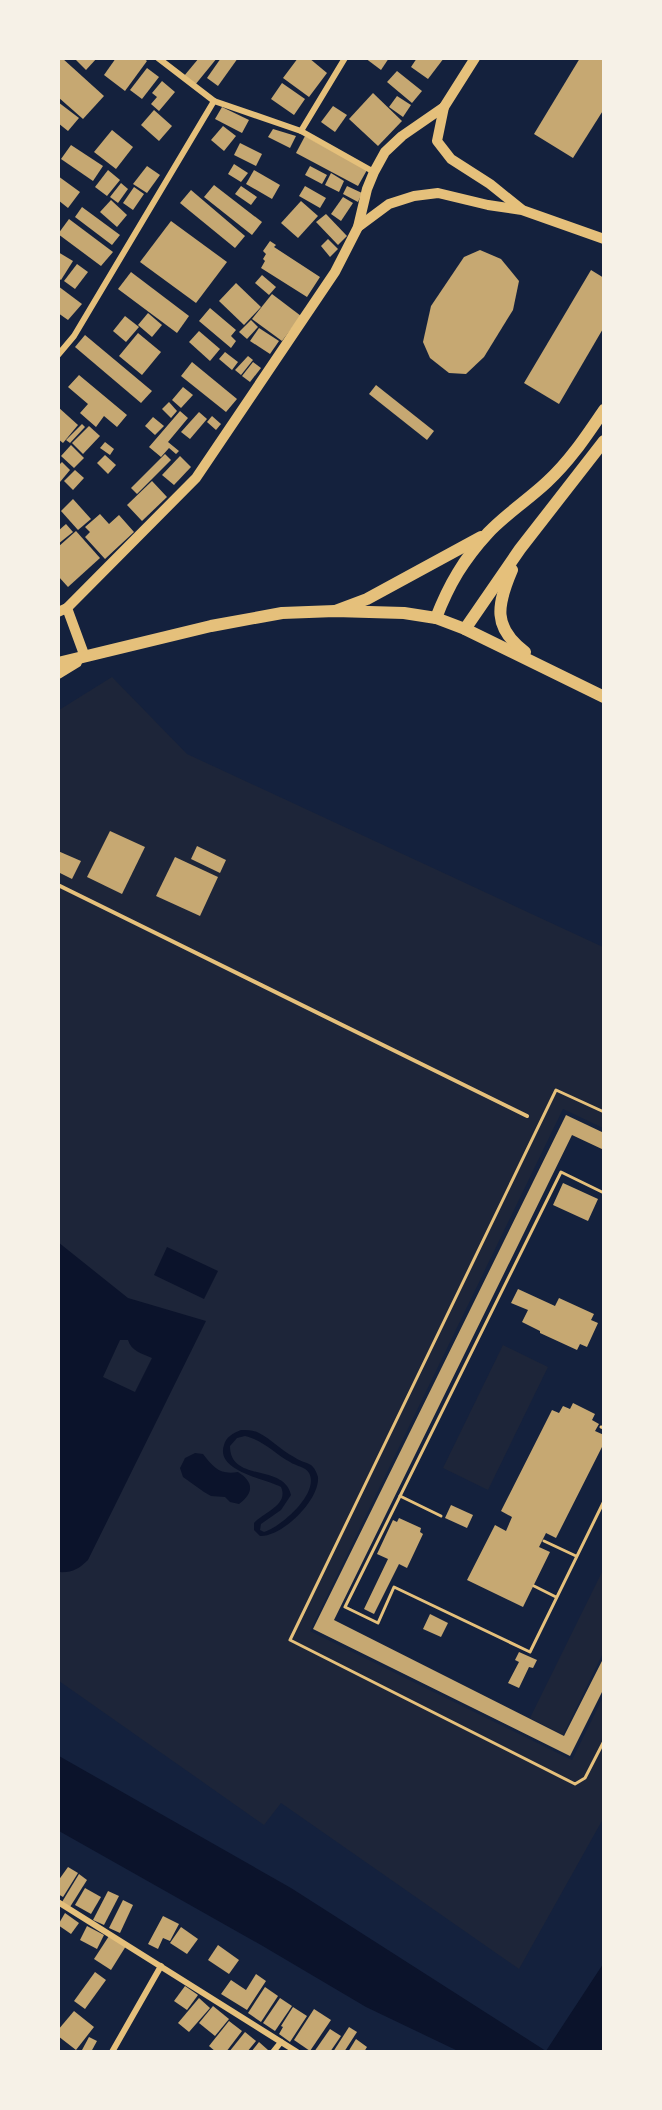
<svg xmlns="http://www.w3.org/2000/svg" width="662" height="2110" viewBox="0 0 662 2110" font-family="Merriweather,serif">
<rect width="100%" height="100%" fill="#14213d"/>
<g fill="#1d2539">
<path d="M112,677L187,754L603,947V1128L563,1109L310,1631L572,1760L603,1697V1819L519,1969L281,1803L264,1825L59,1681V710Z"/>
<path d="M503,1345L548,1367L488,1490L443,1468Z"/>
<path d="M603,1570V1653L563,1735L530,1718Z"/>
</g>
<g fill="#0b132b" fill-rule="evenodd">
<path d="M58,1242L128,1298L206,1321L88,1560C79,1569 72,1573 58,1572ZM120,1340H128C131,1351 143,1354 152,1358L135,1392L103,1377Z"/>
<path d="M167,1247L218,1271L204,1299L154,1275Z"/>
<path d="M241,1430C248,1430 253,1430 259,1433C271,1439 281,1450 294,1457C299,1461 306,1462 311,1465C314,1467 317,1473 318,1477C320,1500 282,1537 260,1536L254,1530V1523C264,1512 289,1505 281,1487C266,1479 215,1471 224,1445C226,1437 233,1433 241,1430ZM245,1436C263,1440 274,1453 290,1462C296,1466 306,1467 309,1473C320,1493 281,1527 264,1532L260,1530L261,1524L281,1510L291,1495C284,1463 230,1483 230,1446L237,1438Z"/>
<path d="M195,1453L203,1454C214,1468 220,1475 238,1472C254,1482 254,1493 239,1504L230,1502L225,1497L211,1496L204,1492L183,1477L180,1468L185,1458Z"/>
<path d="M59,1756L291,1888L546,2051L603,1964V2051H458L366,2007L261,1945L59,1831Z"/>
</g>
<g fill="#c6a872">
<path d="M58,58H62L104,96L83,119L58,97Z"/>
<path d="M74,58H97L86,70Z"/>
<path d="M116,58H143L147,61L125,91L104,75Z"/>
<path d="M199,58H217L195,85L184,76Z"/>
<path d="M221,58H238L218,86L207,78Z"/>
<path d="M298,58H309L327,73L309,97L283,78Z"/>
<path d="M365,58H389L381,70Z"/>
<path d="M417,58H444L428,79L411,67Z"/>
<path d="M580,58H604V109L573,158L534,134Z"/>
<path d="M147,68L159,77L142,99L130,90Z"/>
<path d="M397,71L422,91L412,103L387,82Z"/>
<path d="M162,81L175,92L159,111L151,104L157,97L152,93Z"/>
<path d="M282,83L305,99L294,115L271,99Z"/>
<path d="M373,93L402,121L378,146L349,119Z"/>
<path d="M397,96L411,105L403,117L389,107Z"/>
<path d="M58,102L79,118L68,131L58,123Z"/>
<path d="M333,106L347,115L335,132L321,122Z"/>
<path d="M222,107L249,120L242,133L215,119Z"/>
<path d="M154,110L172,126L159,141L141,125Z"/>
<path d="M223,126L236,136L224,151L211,140Z"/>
<path d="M273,129L296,136L290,148L268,137Z"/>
<path d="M112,130L133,147L116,169L94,152Z"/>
<path d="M305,136L367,170L358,186L296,153Z"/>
<path d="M240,143L262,154L256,166L234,155Z"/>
<path d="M71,145L103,166L93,181L61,159Z"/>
<path d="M234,164L248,173L241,182L228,174Z"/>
<path d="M147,166L160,175L147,193L133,184Z"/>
<path d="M310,166L327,175L322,184L305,175Z"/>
<path d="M108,170L120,180L107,196L95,187Z"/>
<path d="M254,170L280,185L272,199L246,184Z"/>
<path d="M331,173L344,181L339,192L325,185Z"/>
<path d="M58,176L80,192L68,208L58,200Z"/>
<path d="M121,183L128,189L118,203L110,197Z"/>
<path d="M214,185L262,222L252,235L204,197Z"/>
<path d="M241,186L257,197L251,205L235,194Z"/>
<path d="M305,186L326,198L320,208L299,196Z"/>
<path d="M347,186L362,193L358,202L343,194Z"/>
<path d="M134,187L144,194L133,210L123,203Z"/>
<path d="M191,190L245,236L235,248L180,203Z"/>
<path d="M343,197L353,203L341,221L331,214Z"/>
<path d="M111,200L127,215L117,227L100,212Z"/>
<path d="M301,201L318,216L298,238L281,223Z"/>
<path d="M82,207L120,235L112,245L75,217Z"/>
<path d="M326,214L347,236L338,245L316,222Z"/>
<path d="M69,219L113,252L101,266L58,234Z"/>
<path d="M171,221L227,262L196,303L140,262Z"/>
<path d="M328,239L338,249L330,257L321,246Z"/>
<path d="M270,241L276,245L274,247L320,277L307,297L261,268L265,261L263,259L266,254L263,251Z"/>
<path d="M480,250L501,259L519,281L513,310L484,357L466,374L449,373L430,358L423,342L431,306L464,257Z"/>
<path d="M58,252L73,261L61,280L58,278Z"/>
<path d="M77,264L88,272L75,289L64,281Z"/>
<path d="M591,270L604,278V327L559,404L524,383Z"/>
<path d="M131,272L189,316L177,333L118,289Z"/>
<path d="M262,275L276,287L269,295L255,283Z"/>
<path d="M236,283L261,307L244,325L219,301Z"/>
<path d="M58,286L82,304L68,320L58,313Z"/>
<path d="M272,294L301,316L282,341L252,319Z"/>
<path d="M210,308L236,330L231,336L236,341L231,348L199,321Z"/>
<path d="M148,313L162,325L152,337L138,325Z"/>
<path d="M125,316L139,327L126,342L113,331Z"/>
<path d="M251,320L258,327L247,339L239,332Z"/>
<path d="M259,328L279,341L270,354L250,341Z"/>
<path d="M199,331L220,349L210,361L189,342Z"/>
<path d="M138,333L161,352L142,375L119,356Z"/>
<path d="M85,335L152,391L141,403L75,347Z"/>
<path d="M225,352L238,362L232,370L219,359Z"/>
<path d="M248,356L253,360L241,375L235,370Z"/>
<path d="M192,362L237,399L226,412L181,376Z"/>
<path d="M253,362L261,368L250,382L242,376Z"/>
<path d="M79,375L127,415L117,427L104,416L96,427L80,413L88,404L68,387Z"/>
<path d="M376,385L434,431L427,440L369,394Z"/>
<path d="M183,387L193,395L181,408L172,400Z"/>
<path d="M169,402L177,411L171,418L162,409Z"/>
<path d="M58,407L78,425L63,443L58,439Z"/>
<path d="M180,411L188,418L168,442L179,451L176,454L169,448L161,457L149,447Z"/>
<path d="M199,412L207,419L190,439L181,432Z"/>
<path d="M212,416L221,424L216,430L207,422Z"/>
<path d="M153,417L164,426L155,435L145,426Z"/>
<path d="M82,424L85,427L70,443L66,440Z"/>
<path d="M89,426L100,436L83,454L72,443Z"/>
<path d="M105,442L114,449L110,455L100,448Z"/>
<path d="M71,445L84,458L74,468L61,456Z"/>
<path d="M165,454L171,460L137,494L131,488Z"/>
<path d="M105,455L116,465L108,474L97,463Z"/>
<path d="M180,456L191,467L174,485L162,475Z"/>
<path d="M62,462L70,470L60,482L58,466Z"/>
<path d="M75,470L84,478L73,490L64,481Z"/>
<path d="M152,481L167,497L142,521L127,505Z"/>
<path d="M73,499L91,519L78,530L61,511Z"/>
<path d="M100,514L109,524L119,515L134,532L105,559L85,537L90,532L85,527Z"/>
<path d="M66,524L73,532L58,544V531Z"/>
<path d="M76,531L100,558L68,587L58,576V547Z"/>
<path d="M110,831L145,847L122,894L87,877Z"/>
<path d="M197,846L226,860L220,873L191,859Z"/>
<path d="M58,851L81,861L72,879L58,872Z"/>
<path d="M175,857L218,877L200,916L156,896Z"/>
<path d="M566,1115L604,1133V1150L572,1135L334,1620L564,1736L604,1657V1688L570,1756L313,1629Z"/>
<path d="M563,1183L598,1199L588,1221L553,1205Z"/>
<path d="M518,1289L555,1306L559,1298L594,1314L591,1320L598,1323L587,1347L580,1344L577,1350L540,1333V1331L522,1322L528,1310L511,1303Z"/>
<path d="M573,1403L595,1414L592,1420L599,1424L595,1431L604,1435V1443L556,1538L546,1533L539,1547L550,1552L523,1607L467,1580L495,1525L506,1531L512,1517L501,1511L552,1410L559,1413L563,1406L570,1409Z"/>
<path d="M451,1505L473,1515L467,1528L445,1518Z"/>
<path d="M399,1518L421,1528L420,1532L423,1534L407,1568L399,1564L374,1614L364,1609L388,1559L377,1554L393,1520L397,1522Z"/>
<path d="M430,1614L448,1623L441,1637L423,1629Z"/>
<path d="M519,1652L537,1660L533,1668L529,1667L519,1688L508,1683L519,1662L515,1660Z"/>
<path d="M68,1867L78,1873L63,1897L58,1894V1881Z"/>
<path d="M79,1874L87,1880L70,1907L62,1902Z"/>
<path d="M85,1888L101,1897L91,1914L75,1905Z"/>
<path d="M108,1891L119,1896L104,1925L93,1920Z"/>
<path d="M123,1900L133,1905L120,1933L109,1928Z"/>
<path d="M65,1913L79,1923L71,1934L58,1925Z"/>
<path d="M163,1916L179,1924L170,1941L163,1938L158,1949L148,1944Z"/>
<path d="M87,1926L104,1935L97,1949L80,1940Z"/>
<path d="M181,1927L198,1939L187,1954L170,1943Z"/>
<path d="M109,1936L126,1946L111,1970L94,1959Z"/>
<path d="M218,1945L239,1960L229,1974L208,1960Z"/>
<path d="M95,1972L106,1980L85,2009L74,2001Z"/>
<path d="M256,1974L266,1981L247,2010L221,1994L231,1980L246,1990Z"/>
<path d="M185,1986L198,1995L187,2010L174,2001Z"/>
<path d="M265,1987L278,1996L261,2022L248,2013Z"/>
<path d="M199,1998L210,2008L189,2032L178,2023Z"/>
<path d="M280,1998L292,2006L275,2031L263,2023Z"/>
<path d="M213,2006L229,2019L215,2036L199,2023Z"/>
<path d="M293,2007L307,2016L290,2042L279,2034L283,2027L281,2026Z"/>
<path d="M314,2009L331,2020L310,2051L294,2040Z"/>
<path d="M74,2011L94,2027L76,2050L58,2036V2030Z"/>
<path d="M229,2021L242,2031L226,2052H216L209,2046Z"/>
<path d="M349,2027L357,2032L344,2052H333Z"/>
<path d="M330,2029L341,2036L330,2052H314Z"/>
<path d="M245,2032L256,2041L247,2052H229Z"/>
<path d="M89,2037L97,2041L91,2052H86L82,2050Z"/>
<path d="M356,2039L367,2047L364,2052H348Z"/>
<path d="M259,2042L268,2050L267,2052H251Z"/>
</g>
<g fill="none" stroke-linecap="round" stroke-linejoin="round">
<g stroke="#e5c07b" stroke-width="3">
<path d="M604,1112L556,1090L290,1640L575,1784L585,1778L604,1741"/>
<path d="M604,1193L561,1172L345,1607L378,1623L394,1587L530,1652L604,1501"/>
<path d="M601,1427L604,1428"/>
<path d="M400,1496L441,1516"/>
<path d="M544,1541L576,1556"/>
<path d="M534,1586L556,1597"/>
</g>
<path stroke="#e5c07b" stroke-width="4" d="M58,885L527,1116"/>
<g stroke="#e5c07b" stroke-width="6">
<path d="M214,101L301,131L374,172"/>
<path d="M301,131L345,58"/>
<path d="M58,355L74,336L214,101L158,58"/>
<path d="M58,1902L297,2052"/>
<path d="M112,2052L161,1966"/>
<path d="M273,2052L281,2042"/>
</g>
<g stroke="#e5c07b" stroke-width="10">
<path d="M444,107L437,141L451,159L490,184L521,209"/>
<path d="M358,227L389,204L414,196L438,193L488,205L522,210L604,239"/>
<path d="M67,608L85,657"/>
<path d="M58,612L67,608L196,478L335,272L358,227L367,189L374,172L385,152L402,136L444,107L475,58"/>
</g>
<g stroke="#e5c07b" stroke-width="12">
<path d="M58,663L211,626L282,613L335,611L404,613L436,618"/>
<path d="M58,673L76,662"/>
</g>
<g stroke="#e5c07b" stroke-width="12">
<path d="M604,410C587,435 570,461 547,482C529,499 506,514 488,533C464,559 449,584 436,618L465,629L604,697"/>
<path d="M512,570C497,605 492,627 525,652"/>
<path d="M335,611L367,599L481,537"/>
<path d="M465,629L520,549L604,441"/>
</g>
</g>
<rect width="662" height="2110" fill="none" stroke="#f6f1e7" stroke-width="120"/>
</svg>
